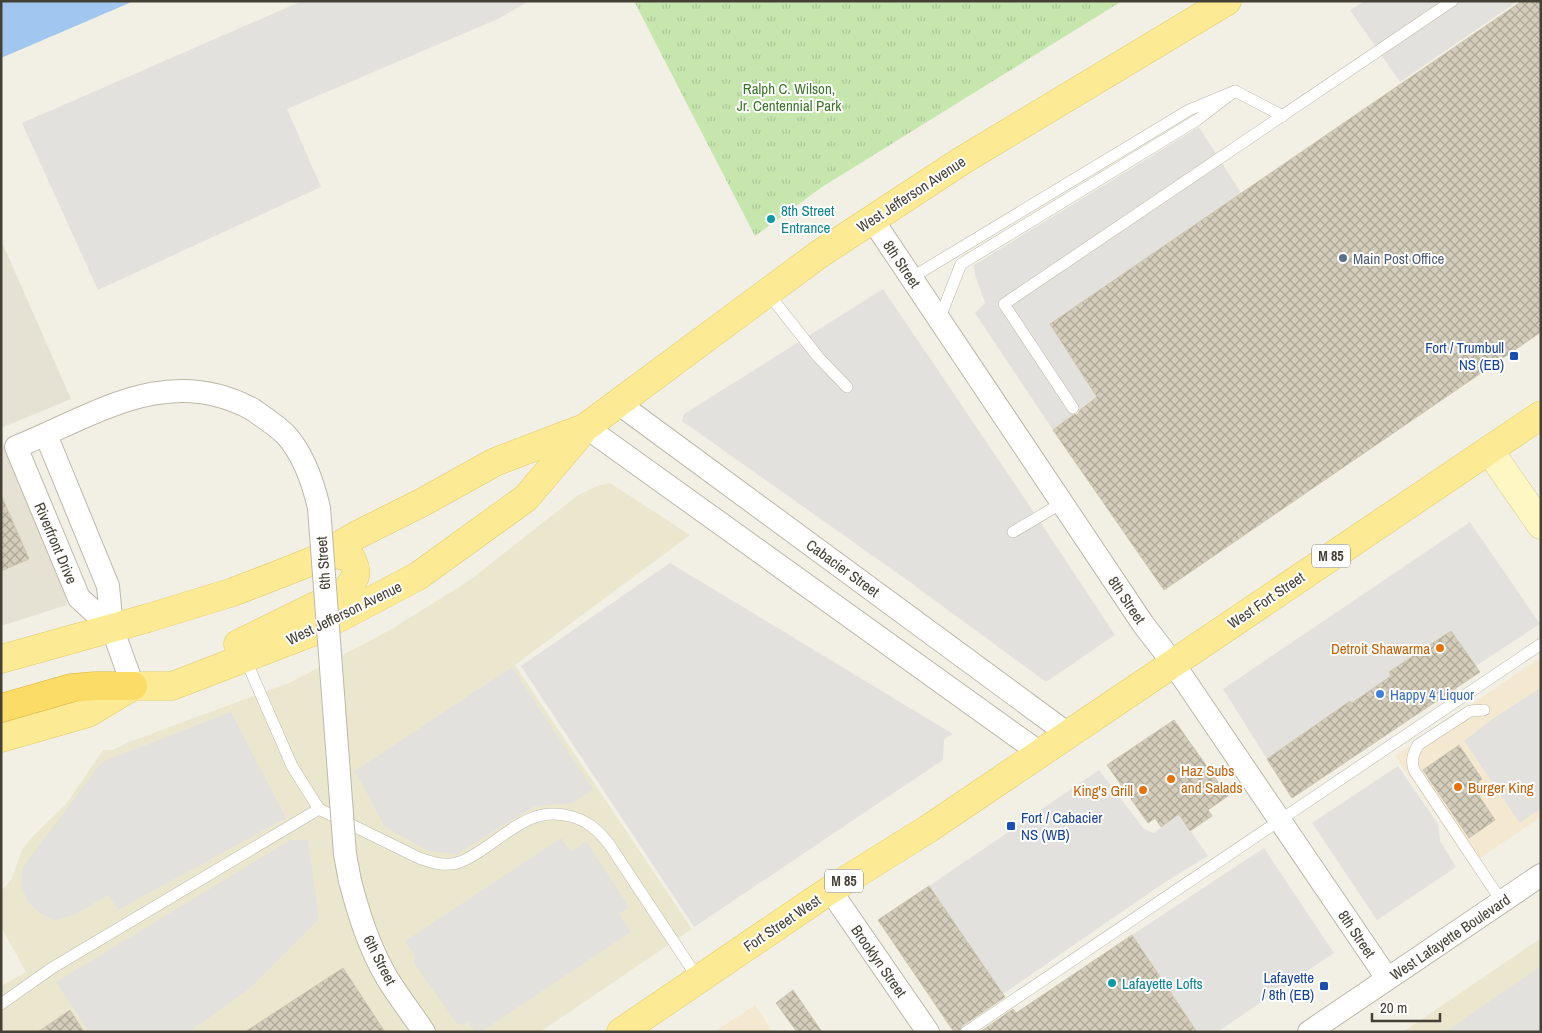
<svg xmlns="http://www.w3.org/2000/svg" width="1542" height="1033" viewBox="0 0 1542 1033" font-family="'Archivo Narrow',sans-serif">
<defs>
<pattern id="park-tufts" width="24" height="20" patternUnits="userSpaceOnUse" patternTransform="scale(1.25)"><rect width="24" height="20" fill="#c6e6ae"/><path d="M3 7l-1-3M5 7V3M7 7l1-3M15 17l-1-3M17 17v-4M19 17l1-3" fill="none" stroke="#abc696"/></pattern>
<pattern id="building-cross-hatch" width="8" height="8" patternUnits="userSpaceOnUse" patternTransform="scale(1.25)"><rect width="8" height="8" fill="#d4cdbb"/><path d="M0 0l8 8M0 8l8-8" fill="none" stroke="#aea899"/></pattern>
</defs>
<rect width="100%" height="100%" fill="#f2f0e5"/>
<g fill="#e6e2d3">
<path d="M1,240L71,399L1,428Z"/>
<path d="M1,440L65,591L67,605L1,626Z"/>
</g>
<g fill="#f4e9d0">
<path d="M1541,657V817L1470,865L1395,756Z"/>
<path d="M755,1005L773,1032H714Z"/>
</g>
<g fill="#ebe7cf">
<path d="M610,483L690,535L515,665L692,929L540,1032H1V986L26,972L1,927V891L11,880L22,850L29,840L66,804L103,750H113L129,742L291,682L390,630L470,580L578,495L597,486Z"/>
<path d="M1541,938V1032H1403Z"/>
</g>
<path fill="url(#park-tufts)" d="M634,1H1122L822,187L755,236Z"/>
<g fill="#e3e1dd">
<path d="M302,1H529L500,18L287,109L321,187L98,290L22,123Z"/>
<path d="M1365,1H1518L1400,82L1350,10Z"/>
<path d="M1199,127L1241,193L1050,324L1097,397L1053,430L975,313L985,303L975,275L974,265Z"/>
<path d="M883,289L1025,499L1115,635L1046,682L907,580L682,421L684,414Z"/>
<path d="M1470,522L1540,624L1476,666L1451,631L1389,672L1391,676L1352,703L1350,701L1267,759L1223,689Z"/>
<path d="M670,563L953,734L944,739L943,760L694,927L521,666Z"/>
<path d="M512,667L593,789L573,803L535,806L457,854L429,851L385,827L355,771Z"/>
<path d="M1541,687V808L1520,823L1464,741L1491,720Z"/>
<path d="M231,712L286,818L118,910L108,895L74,915L55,920L39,913L27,900L21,885L23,867L102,762Z"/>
<path d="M1398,766L1438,824L1440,841L1456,867L1377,920L1312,823Z"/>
<path d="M1099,770L1144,829L1154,833L1179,814L1208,856L1165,882L1003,994L929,886Z"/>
<path d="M561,838L571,852L586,841L629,907L619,914L631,932L481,1032H475L468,1022L463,1025L457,1024L414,963L415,956L405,941Z"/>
<path d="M290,840H308L319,919L249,989L189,1032H89L56,982Z"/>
<path d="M1264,848L1334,953L1217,1032H1197L1132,935Z"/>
<path d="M1541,966V1032H1445Z"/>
</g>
<path fill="#a1c6ef" d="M1,1H134L1,58Z"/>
<g fill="url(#building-cross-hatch)" stroke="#cec6ae">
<path d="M1522,1H1541V332L1164,590L1053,430L1073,415L1078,414L1080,410L1097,397L1050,324Z"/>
<path d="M1,495L29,559L1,571Z"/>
<path d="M1451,631L1480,672L1292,798L1267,759L1350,701L1352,703L1391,676L1389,672Z"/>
<path d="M1174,720L1228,796L1208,810L1212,816L1190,831L1179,814L1161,827L1155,818L1148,823L1107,765Z"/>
<path d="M1459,745L1482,779L1478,782L1485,792L1479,796L1495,820L1469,838L1423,770Z"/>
<path d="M929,886L1005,997L962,1026L959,1032H954L878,920Z"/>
<path d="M1132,935L1197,1032H980L1013,1009L1016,1013Z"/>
<path d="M343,968L385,1032H245Z"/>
<path d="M793,990L822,1032H797L776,1003Z"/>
<path d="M70,1010L84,1032H38Z"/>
</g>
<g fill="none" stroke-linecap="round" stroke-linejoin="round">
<g stroke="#bdb9a8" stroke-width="12">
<g id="lane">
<path d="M1235,91L1283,116"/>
<path d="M911,278L1189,110L1235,91L1197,120L961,264L939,320"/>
<path d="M767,292L819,358L847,387"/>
<path d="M1073,408L1004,304L1452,1"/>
<path d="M1013,532L1062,503"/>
<path d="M245,658L292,766L319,809L419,858C433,863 446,867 460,862C498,847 524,804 569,816C587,820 598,830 609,844L699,980"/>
<path d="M1484,710L1470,711L1418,745C1413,754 1411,760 1414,770L1502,902"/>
<path d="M1,1004L52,968L319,809"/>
<path d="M966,1032L1541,644"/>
</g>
</g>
<g stroke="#bdb9a8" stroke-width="24">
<g id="street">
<path d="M872,219L1143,624L1173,663L1387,978"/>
<path d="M618,403L1068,734"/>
<path d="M586,427L1040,753"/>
<path d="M46,435L108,586L112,628L133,686"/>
<path d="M112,628L79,598L16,447C95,415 167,363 252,409"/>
<path d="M350,881C359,915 369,947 387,978C398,996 412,1014 424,1032"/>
<path d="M830,890L928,1032"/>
<path d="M1309,1032L1541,875"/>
</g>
</g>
<g stroke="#d2c995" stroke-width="29">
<path id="secondary" d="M1489,450L1541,525"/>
</g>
<g stroke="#e1cb64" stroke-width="29">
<g id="primary">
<path d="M238,644L346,591C356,578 359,573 351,558L337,554L317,559"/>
<path d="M1,659L148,618L233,592L277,575L315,560L357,535L423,502L495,462L584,428"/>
<path d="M1,738L88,713L133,686H172L310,633L418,576L526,498L586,427L818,255L963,160L1227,1"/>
<path d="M621,1032L830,890L928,829L1541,415"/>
</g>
</g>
<g stroke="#dab237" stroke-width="29">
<path id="highway" d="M1,708L71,688L95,686H133"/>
</g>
<use href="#lane" stroke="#fff" stroke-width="11"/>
<use href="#street" stroke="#fff" stroke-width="22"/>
<use href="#secondary" stroke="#fef7c3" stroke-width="28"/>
<use href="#primary" stroke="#fceb94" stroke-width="28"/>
<use href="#highway" stroke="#fbdc67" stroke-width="28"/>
<g stroke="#bdb9a8" stroke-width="24" stroke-linecap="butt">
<path id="street-bridge" d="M252,409C263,417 276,425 286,435C304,455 313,482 319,508L345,854L350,881"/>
</g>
<use href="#street-bridge" stroke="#fff" stroke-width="22"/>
</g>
<g fill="#0f9aa8" stroke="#fff" stroke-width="2">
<circle cx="771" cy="219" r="5"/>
<circle cx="1112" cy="983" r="5"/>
</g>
<circle fill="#5c6f8a" stroke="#fff" stroke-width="2" cx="1343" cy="258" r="5"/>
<g fill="#1a4fb4" stroke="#fff" stroke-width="2">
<rect x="1509" y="351" width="10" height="10" rx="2.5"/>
<rect x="1006" y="821" width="10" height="10" rx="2.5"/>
<rect x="1319" y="981" width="10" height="10" rx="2.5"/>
</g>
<g fill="#e8710a" stroke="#fff" stroke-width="2">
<circle cx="1440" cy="648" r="5"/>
<circle cx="1171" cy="779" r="5"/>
<circle cx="1458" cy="787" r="5"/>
<circle cx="1143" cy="790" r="5"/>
</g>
<circle fill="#3f7fe0" stroke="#fff" stroke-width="2" cx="1380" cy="694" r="5"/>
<g text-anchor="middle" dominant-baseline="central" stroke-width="4" stroke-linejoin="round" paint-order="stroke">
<g fill="#fff" stroke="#7c7972" stroke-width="1">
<rect x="1312" y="544.5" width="38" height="23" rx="4"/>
<rect x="825" y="869.5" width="38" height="23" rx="4"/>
</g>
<g font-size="14" font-weight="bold" fill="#444035">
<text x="1331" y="556">M 85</text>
<text x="844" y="881">M 85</text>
</g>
<g font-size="15" fill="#3c7529" stroke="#fff">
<text x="789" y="88">Ralph C. Wilson,<tspan x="789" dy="17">Jr. Centennial Park</tspan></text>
</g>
<g font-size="15" fill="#444035" stroke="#fff">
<text transform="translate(911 194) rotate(-33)">West Jefferson Avenue</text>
<text transform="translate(902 264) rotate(56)">8th Street</text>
<text transform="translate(56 543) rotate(67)">Riverfront Drive</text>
<text transform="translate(323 563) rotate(-94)">6th Street</text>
<text transform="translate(843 568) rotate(36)">Cabacier Street</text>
<text transform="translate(1127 600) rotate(56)">8th Street</text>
<text transform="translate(1266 600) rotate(-34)">West Fort Street</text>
<text transform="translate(344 613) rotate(-26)">West Jefferson Avenue</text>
<text transform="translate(782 923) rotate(-34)">Fort Street West</text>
<text transform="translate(1357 934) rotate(56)">8th Street</text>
<text transform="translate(1450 937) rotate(-34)">West Lafayette Boulevard</text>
<text transform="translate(380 960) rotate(63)">6th Street</text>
<text transform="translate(879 961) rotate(55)">Brooklyn Street</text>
</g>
<g font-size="15" fill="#0d838f" stroke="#fff" text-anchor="start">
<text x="781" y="210">8th Street<tspan x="781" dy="17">Entrance</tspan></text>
<text x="1122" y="983">Lafayette Lofts</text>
</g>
<g font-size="15" fill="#4e5e75" stroke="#fff" text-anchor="start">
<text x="1353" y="258">Main Post Office</text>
</g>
<g font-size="15" fill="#164399" stroke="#fff" text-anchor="end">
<text x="1504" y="347">Fort / Trumbull<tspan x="1504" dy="17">NS (EB)</tspan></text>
<text x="1021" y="817" text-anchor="start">Fort / Cabacier<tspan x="1021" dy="17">NS (WB)</tspan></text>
<text x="1314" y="977">Lafayette<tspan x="1314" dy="17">/ 8th (EB)</tspan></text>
</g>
<g font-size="15" fill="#c56008" stroke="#fff" text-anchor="end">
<text x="1430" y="648">Detroit Shawarma</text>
<text x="1181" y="770" text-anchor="start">Haz Subs<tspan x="1181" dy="17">and Salads</tspan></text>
<text x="1468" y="787" text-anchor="start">Burger King</text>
<text x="1133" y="790">King's Grill</text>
</g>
<g font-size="15" fill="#366cbe" stroke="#fff" text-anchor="start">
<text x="1390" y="694">Happy 4 Liquor</text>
</g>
</g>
<rect width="1542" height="1033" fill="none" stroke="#444035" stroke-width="5"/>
<path d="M1372 1013v8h68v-8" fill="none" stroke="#444035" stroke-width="2.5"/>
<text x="1380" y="1013" font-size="15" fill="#444035" stroke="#ffffff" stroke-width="4" paint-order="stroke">20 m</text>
</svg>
